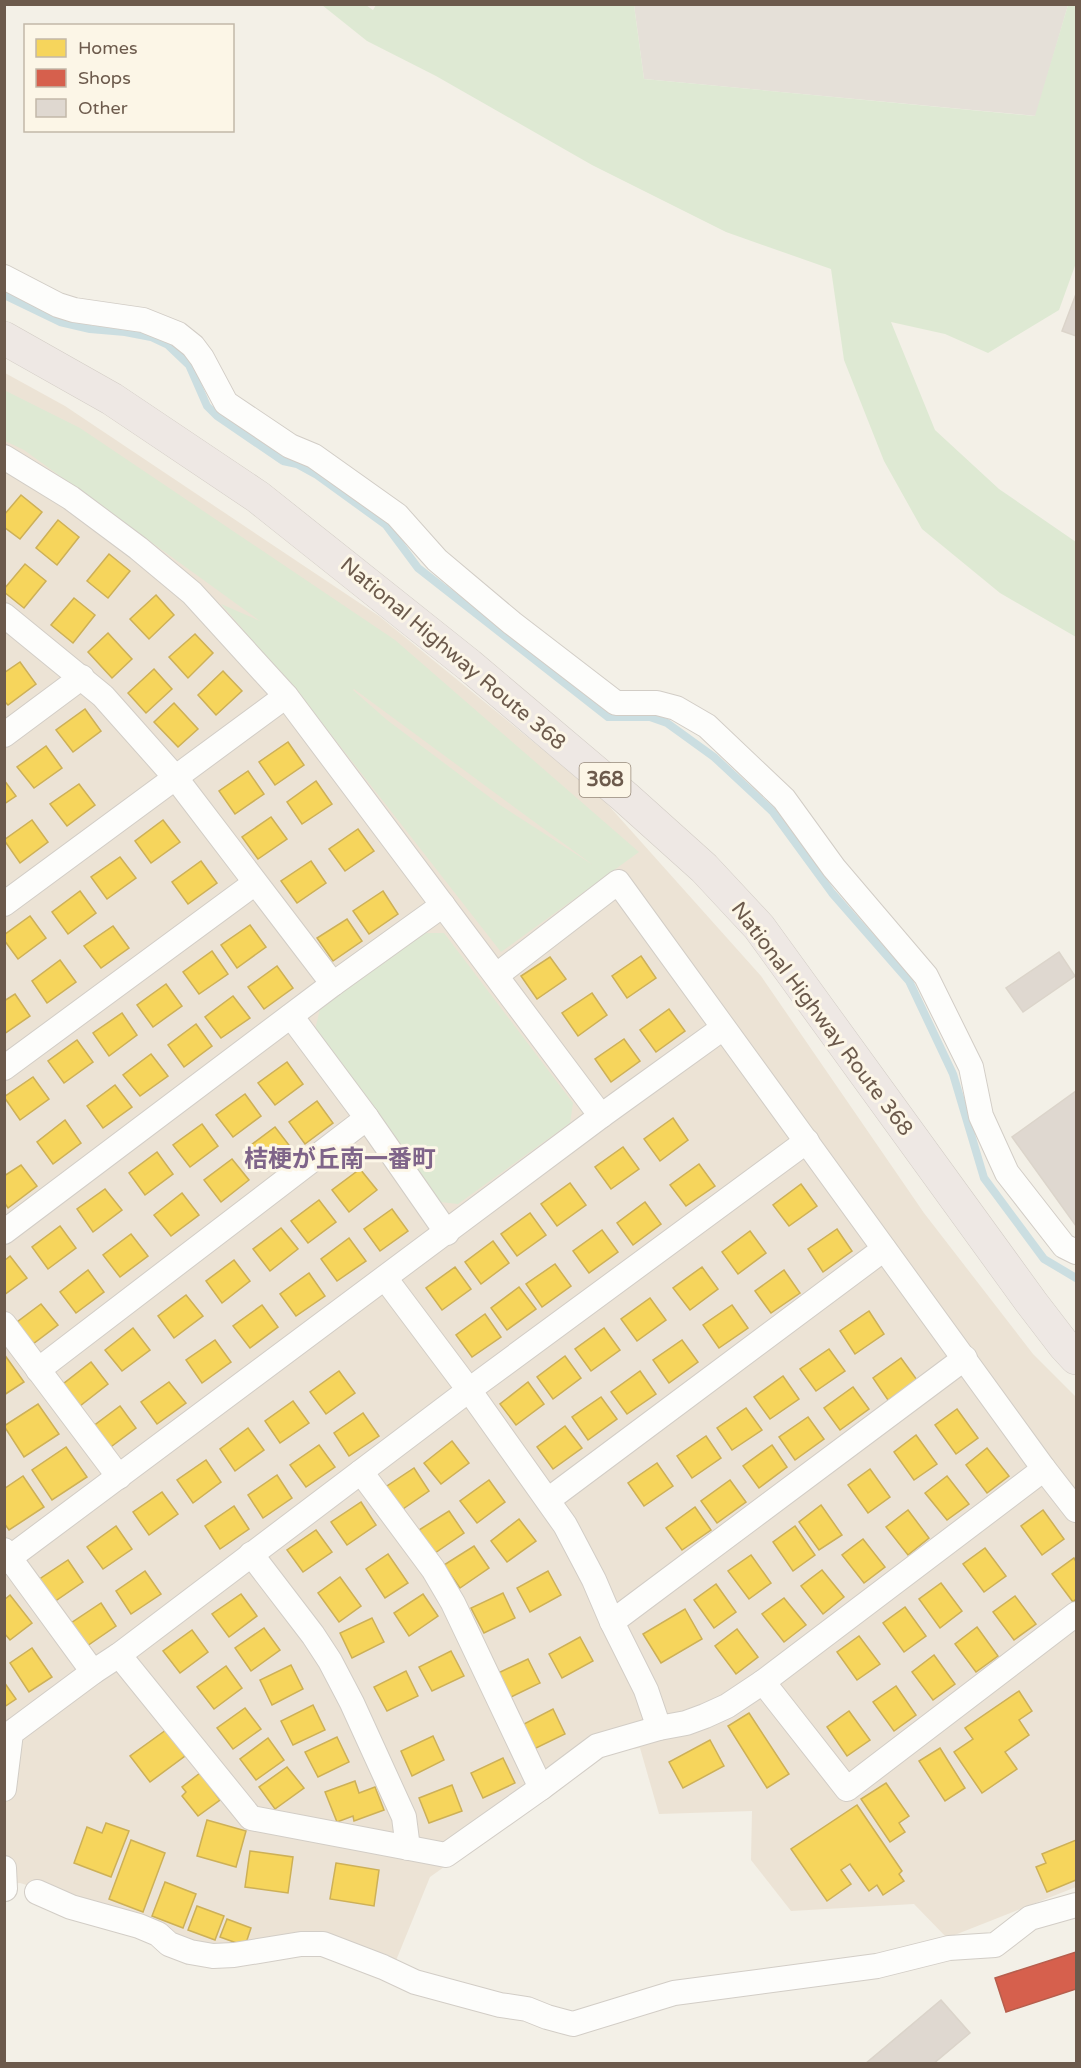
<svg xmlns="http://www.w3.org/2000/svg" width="1081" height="2068" viewBox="0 0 1081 2068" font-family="'Varela Round','Noto Sans JP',sans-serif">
<rect width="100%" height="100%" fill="#f3f0e7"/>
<path fill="#ece3d5" d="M5,373L65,406L379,616L601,797L761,976L924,1213L1033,1354L1076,1397V1887L947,1938L914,1904L791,1911L751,1860L752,1811L659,1814L640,1748L604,1753L430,1877L395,1963L325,1940L212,1950L118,1913L20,1883L5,1884Z"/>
<path fill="#e5e0d8" d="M634,5H1068L1036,116L644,79Z"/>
<g fill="#dee9d3" fill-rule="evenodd">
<path d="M376,5H634L644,79L1035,116L1068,5H1076V263L1059,310L988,353L945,334L891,322L935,430L999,489L1076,542V637L1000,593L922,529L884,461L844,360L831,269L726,232L592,165L436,76L367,41L322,5H366L373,10Z"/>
<path d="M4,390L80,428L395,640L639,852L501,952L308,705L221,604L260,621L24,450L5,441ZM353,690L354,689L593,865L500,805L387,720Z"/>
<path d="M422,933H444L573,1103L570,1123L458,1204L440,1202L315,1030L320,1009Z"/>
</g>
<g fill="#f6d55c" stroke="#cdb057" stroke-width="1.5">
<path d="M21,495L42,512L20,539L4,527V515Z"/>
<path d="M58,520L79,537L57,565L36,548Z"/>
<path d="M109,554L130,571L108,598L87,581Z"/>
<path d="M25,564L46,581L24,608L4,592V589Z"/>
<path d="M156,595L174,615L149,639L130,619Z"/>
<path d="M74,598L95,615L73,643L51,625Z"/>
<path d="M108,633L132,659L112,678L88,652Z"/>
<path d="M195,634L213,653L188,678L169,657Z"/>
<path d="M20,662L36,684L8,705L4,701V673Z"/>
<path d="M154,669L172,689L146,713L128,693Z"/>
<path d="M223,671L242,691L216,715L198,695Z"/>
<path d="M174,703L198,729L178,747L154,722Z"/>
<path d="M85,709L101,731L73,752L56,730Z"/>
<path d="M288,742L304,765L275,785L259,762Z"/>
<path d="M46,746L62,768L34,788L17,767Z"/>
<path d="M248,771L264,794L235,814L219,791Z"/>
<path d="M4,780L16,796L4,804Z"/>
<path d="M316,781L332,804L302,824L287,802Z"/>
<path d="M79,784L95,805L67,826L50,804Z"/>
<path d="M271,817L287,839L258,859L242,837Z"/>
<path d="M32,820L48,842L20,863L4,840Z"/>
<path d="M163,820L180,842L151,863L135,841Z"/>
<path d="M358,829L374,851L345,871L329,849Z"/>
<path d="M120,857L136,878L107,899L91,877Z"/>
<path d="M201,861L217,883L188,904L172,882Z"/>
<path d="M311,861L326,883L297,903L281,881Z"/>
<path d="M80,891L96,913L68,934L52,912Z"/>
<path d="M383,891L398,914L369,934L353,911Z"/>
<path d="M30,916L46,938L18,959L4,940V935Z"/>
<path d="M347,919L362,941L333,961L317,938Z"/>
<path d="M250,925L266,947L237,968L221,945Z"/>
<path d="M113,926L129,948L101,968L84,946Z"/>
<path d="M212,951L228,974L199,994L183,972Z"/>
<path d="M641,956L656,978L627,998L612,976Z"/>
<path d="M550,957L566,979L537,999L521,976Z"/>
<path d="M60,960L76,982L47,1003L32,981Z"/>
<path d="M277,966L293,988L264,1009L248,987Z"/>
<path d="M166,984L182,1006L153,1027L137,1005Z"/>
<path d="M592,993L607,1015L578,1036L562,1013Z"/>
<path d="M15,994L30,1016L4,1034V1001Z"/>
<path d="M233,996L250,1018L221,1038L205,1017Z"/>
<path d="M669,1009L685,1031L656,1052L640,1030Z"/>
<path d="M122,1013L137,1035L109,1056L93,1033Z"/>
<path d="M196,1024L212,1046L184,1067L168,1045Z"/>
<path d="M624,1039L640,1061L611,1082L595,1059Z"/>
<path d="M77,1040L93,1062L64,1083L48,1061Z"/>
<path d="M151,1054L168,1076L140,1096L123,1075Z"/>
<path d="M287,1062L303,1084L275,1105L258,1083Z"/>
<path d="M33,1077L49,1099L20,1120L4,1097Z"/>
<path d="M115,1085L132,1107L103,1128L87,1106Z"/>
<path d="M245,1094L261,1116L233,1137L216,1115Z"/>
<path d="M317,1101L333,1123L305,1144L289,1122Z"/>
<path d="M673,1118L688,1140L660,1161L644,1139Z"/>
<path d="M65,1120L81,1143L53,1164L37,1142Z"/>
<path d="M202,1124L218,1146L190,1167L173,1145Z"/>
<path d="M275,1127L292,1149L264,1170L247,1148Z"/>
<path d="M623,1147L639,1169L611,1189L595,1167Z"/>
<path d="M157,1152L173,1174L145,1195L129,1173Z"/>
<path d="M232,1159L249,1180L221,1202L204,1180Z"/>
<path d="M699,1164L715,1186L686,1206L670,1185Z"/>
<path d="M21,1165L37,1186L8,1208L4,1202V1176Z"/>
<path d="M360,1169L377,1190L349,1212L332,1190Z"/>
<path d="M570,1183L586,1205L557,1226L541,1204Z"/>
<path d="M801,1184L817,1206L789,1226L773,1205Z"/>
<path d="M105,1189L122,1210L93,1232L77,1209Z"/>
<path d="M182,1193L199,1215L171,1236L154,1215Z"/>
<path d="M319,1200L336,1222L308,1243L291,1221Z"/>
<path d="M645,1202L661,1224L633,1245L617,1223Z"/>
<path d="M392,1209L408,1231L380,1251L364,1229Z"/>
<path d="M530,1213L546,1235L517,1256L501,1234Z"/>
<path d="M60,1226L76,1248L48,1269L32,1247Z"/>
<path d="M281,1228L298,1249L270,1271L253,1249Z"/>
<path d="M837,1229L852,1251L823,1272L808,1249Z"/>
<path d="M602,1230L618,1252L589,1273L573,1251Z"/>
<path d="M750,1231L766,1253L738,1274L722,1252Z"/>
<path d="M131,1234L148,1256L120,1277L103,1255Z"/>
<path d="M349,1238L366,1261L337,1281L321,1259Z"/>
<path d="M493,1241L509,1263L481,1284L465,1262Z"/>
<path d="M10,1256L27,1278L4,1295V1261Z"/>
<path d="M234,1260L250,1281L222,1303L206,1281Z"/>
<path d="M555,1264L571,1286L542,1307L526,1284Z"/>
<path d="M455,1267L471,1289L442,1310L426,1288Z"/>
<path d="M702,1267L718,1289L690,1310L673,1288Z"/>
<path d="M88,1270L104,1292L76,1313L60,1292Z"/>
<path d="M784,1270L800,1293L771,1313L755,1291Z"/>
<path d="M309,1273L325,1296L296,1316L280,1294Z"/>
<path d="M519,1287L536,1309L507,1330L491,1308Z"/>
<path d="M186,1295L203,1316L174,1338L158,1316Z"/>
<path d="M650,1298L666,1320L637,1341L621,1319Z"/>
<path d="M41,1304L58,1325L29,1347L13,1325Z"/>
<path d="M262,1305L278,1327L250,1348L233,1326Z"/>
<path d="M732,1305L748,1328L719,1348L703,1325Z"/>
<path d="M869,1311L884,1334L855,1354L840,1331Z"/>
<path d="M485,1314L501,1337L472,1357L456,1335Z"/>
<path d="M133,1328L150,1350L122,1371L105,1350Z"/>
<path d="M604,1328L620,1350L591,1371L575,1349Z"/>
<path d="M215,1340L231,1362L202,1383L186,1360Z"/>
<path d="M682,1340L698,1362L669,1383L653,1360Z"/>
<path d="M829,1349L845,1371L816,1391L800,1369Z"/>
<path d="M4,1354L24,1382L4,1395Z"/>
<path d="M565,1356L581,1378L553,1399L537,1377Z"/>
<path d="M901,1358L917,1380L888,1400L873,1378Z"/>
<path d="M91,1362L108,1384L80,1406L63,1384Z"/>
<path d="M339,1371L355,1393L326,1414L310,1392Z"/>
<path d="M640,1371L656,1394L627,1414L611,1392Z"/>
<path d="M783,1376L799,1399L770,1419L754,1397Z"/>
<path d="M169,1382L186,1403L157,1424L141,1402Z"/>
<path d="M528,1382L544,1404L516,1425L500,1404Z"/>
<path d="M853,1387L869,1409L840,1430L824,1408Z"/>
<path d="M601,1397L617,1419L588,1440L572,1417Z"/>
<path d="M293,1401L309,1423L280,1443L265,1421Z"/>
<path d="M38,1404L59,1434L24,1457L4,1426Z"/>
<path d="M120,1406L136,1428L108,1449L92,1427Z"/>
<path d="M746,1408L762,1430L732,1450L717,1428Z"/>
<path d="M957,1409L978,1438L956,1454L935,1425Z"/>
<path d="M363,1413L379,1436L349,1456L334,1433Z"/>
<path d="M808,1417L824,1439L795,1460L779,1437Z"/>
<path d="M565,1426L582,1448L553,1469L537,1447Z"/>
<path d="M248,1428L264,1450L235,1471L220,1449Z"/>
<path d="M916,1435L937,1464L914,1480L894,1452Z"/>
<path d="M706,1436L721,1458L692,1478L677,1456Z"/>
<path d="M452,1441L469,1463L441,1484L424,1463Z"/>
<path d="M319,1445L335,1467L306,1487L290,1465Z"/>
<path d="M772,1445L787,1467L759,1488L743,1466Z"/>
<path d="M66,1447L87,1477L52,1500L32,1470Z"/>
<path d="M987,1448L1009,1476L987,1493L966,1465Z"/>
<path d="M206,1460L221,1482L193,1503L177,1480Z"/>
<path d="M657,1463L673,1486L644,1506L628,1483Z"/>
<path d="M414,1468L429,1491L400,1511L384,1488Z"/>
<path d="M870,1469L890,1497L868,1513L848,1485Z"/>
<path d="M277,1475L292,1498L263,1518L248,1495Z"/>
<path d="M23,1476L44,1507L9,1530L4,1523V1489Z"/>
<path d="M947,1476L969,1504L947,1520L925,1493Z"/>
<path d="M489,1480L505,1502L477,1523L460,1501Z"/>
<path d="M730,1480L746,1502L717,1523L701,1501Z"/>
<path d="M162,1492L178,1514L149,1535L133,1512Z"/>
<path d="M361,1502L376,1525L347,1545L331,1522Z"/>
<path d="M821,1505L842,1535L819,1550L799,1522Z"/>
<path d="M234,1506L249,1529L220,1549L205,1526Z"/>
<path d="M695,1507L711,1530L682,1550L666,1528Z"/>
<path d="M908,1510L929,1538L908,1555L886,1527Z"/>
<path d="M1043,1510L1064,1539L1042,1555L1021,1526Z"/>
<path d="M449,1511L464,1533L435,1553L419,1530Z"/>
<path d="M519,1519L536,1541L507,1562L491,1541Z"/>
<path d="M116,1526L132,1549L103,1569L87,1547Z"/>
<path d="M795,1526L815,1555L793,1571L773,1542Z"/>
<path d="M316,1530L332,1552L303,1572L287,1550Z"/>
<path d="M863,1539L885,1567L864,1583L842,1555Z"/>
<path d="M474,1546L489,1568L460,1588L444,1565Z"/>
<path d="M985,1548L1006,1576L984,1592L963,1564Z"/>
<path d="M388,1554L408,1583L385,1598L366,1569Z"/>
<path d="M751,1555L771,1583L749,1599L728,1571Z"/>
<path d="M1074,1558L1076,1562V1599L1073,1602L1052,1574Z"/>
<path d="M68,1560L83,1582L54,1602L38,1580Z"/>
<path d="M822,1570L844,1597L823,1614L801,1586Z"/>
<path d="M145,1571L161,1594L131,1614L116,1591Z"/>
<path d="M548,1571L561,1595L530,1612L517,1588Z"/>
<path d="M340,1577L361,1606L339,1622L318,1593Z"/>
<path d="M941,1583L962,1611L940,1628L919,1599Z"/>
<path d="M716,1584L736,1612L714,1628L694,1600Z"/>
<path d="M503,1593L515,1618L484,1633L471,1608Z"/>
<path d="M241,1594L257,1616L229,1637L212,1614Z"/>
<path d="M423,1594L438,1616L409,1636L394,1613Z"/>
<path d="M10,1595L32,1623L10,1640L4,1633V1600Z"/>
<path d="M1015,1596L1036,1624L1014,1640L993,1612Z"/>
<path d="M784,1598L806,1625L784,1642L762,1614Z"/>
<path d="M101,1603L116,1626L87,1646L71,1623Z"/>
<path d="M905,1607L926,1636L904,1652L883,1623Z"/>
<path d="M685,1609L702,1639L661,1663L643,1634Z"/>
<path d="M372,1618L384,1642L352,1658L340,1633Z"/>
<path d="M977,1627L998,1656L976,1672L955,1644Z"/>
<path d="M264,1628L280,1650L251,1671L235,1648Z"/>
<path d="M737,1629L758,1657L736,1674L715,1646Z"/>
<path d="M192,1630L208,1652L180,1673L163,1651Z"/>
<path d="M859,1636L880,1664L857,1680L837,1652Z"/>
<path d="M580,1637L593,1661L562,1678L549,1654Z"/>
<path d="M32,1648L52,1677L29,1692L10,1663Z"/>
<path d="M451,1651L464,1676L432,1691L419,1667Z"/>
<path d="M934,1655L955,1684L933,1700L912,1672Z"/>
<path d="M528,1659L540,1683L509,1698L496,1674Z"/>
<path d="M291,1665L303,1689L272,1705L260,1680Z"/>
<path d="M226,1666L242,1688L214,1709L197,1687Z"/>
<path d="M406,1671L418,1696L387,1711L374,1687Z"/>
<path d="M4,1682L16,1699L4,1707Z"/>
<path d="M896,1686L916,1715L894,1731L873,1702Z"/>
<path d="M1019,1691L1032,1711L1019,1720L1029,1735L1005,1752L1017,1769L982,1793L954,1752L973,1739L965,1728Z"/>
<path d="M313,1705L325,1730L293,1745L281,1721Z"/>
<path d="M245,1708L261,1729L233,1749L217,1728Z"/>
<path d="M553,1709L565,1734L534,1749L522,1725Z"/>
<path d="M849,1711L870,1740L847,1756L827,1727Z"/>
<path d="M749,1713L789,1774L767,1788L728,1726Z"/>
<path d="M166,1730L185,1756L150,1782L130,1756Z"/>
<path d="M433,1736L444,1760L412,1776L401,1751Z"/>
<path d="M337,1737L349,1762L318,1777L305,1752Z"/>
<path d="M268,1738L284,1760L256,1780L240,1759Z"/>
<path d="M710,1740L724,1766L683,1788L669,1762Z"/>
<path d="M940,1748L965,1788L945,1801L919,1761Z"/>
<path d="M503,1758L515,1783L483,1798L471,1773Z"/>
<path d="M287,1767L304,1788L275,1809L259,1787Z"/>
<path d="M200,1773L220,1800L198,1816L182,1796L186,1792L182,1787Z"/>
<path d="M355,1781L359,1793L375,1787L384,1810L354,1821L353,1816L337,1822L325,1792Z"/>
<path d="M886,1783L909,1816L899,1823L905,1832L890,1842L861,1799Z"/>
<path d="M452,1785L462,1811L429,1823L419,1798Z"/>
<path d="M857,1805L902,1871L899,1874L904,1881L883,1895L877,1885L869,1891L850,1864L841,1870L851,1884L827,1901L791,1849Z"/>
<path d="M207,1820L246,1831L236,1867L197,1856Z"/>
<path d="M106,1823L129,1831L111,1877L74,1863L87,1827L102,1833Z"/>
<path d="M131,1840L165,1853L143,1912L109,1899Z"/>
<path d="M1076,1840V1880L1047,1892L1036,1867L1046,1863L1042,1854Z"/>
<path d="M250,1851L293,1857L288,1893L245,1887Z"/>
<path d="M336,1863L379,1870L374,1906L330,1899Z"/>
<path d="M165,1882L196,1894L183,1928L152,1916Z"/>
<path d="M197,1906L224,1916L215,1940L188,1930Z"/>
<path d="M227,1919L251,1928L245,1946L220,1937Z"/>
</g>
<path fill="#d6604d" stroke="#b65e4d" stroke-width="1.5" d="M1076,1952V1989L1006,2012L995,1978Z"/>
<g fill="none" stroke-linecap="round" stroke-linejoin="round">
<path stroke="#cbdee1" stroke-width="8" d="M4,295L60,322L90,329L125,332L151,337L168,345L189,365L207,406L217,416L283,461L297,464L317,475L386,525L418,568L608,717H650L667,723L714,757L772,811L832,893L909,981L953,1074L984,1178L1044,1259L1076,1278"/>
</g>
<g fill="#dfd8d0" stroke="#dbd4ca" stroke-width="1.5">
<path d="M1076,294V336L1062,331Z"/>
<path d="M1059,952L1075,976L1023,1012L1006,988Z"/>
<path d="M1076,1091V1226L1012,1137Z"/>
<path d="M941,2000L970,2033L933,2064H865Z"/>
</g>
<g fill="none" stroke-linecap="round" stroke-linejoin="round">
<g stroke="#d2cdc6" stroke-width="26">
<g id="minor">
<path d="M4,277L58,305L74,310L143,320L178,334L193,346L202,358L226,403L290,446L314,456L397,515L437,560L512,623L616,703H657L676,708L707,726L784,799L834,868L926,976L971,1067L981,1116L1007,1173L1064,1246L1076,1252"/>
<path d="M4,457L71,498L138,548L192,593L286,696L601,1116"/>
<path d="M4,615L103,696L175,777L333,984"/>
<path d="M4,735L82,677"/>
<path d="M4,904L286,696"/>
<path d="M497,975L618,882L1044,1469L1076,1510"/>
<path d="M291,1016L367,1118L447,1233"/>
<path d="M4,1068L255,883"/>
<path d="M4,1232L333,984L443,905"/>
<path d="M385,1278L469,1390L565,1525L594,1580L612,1622L646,1690L659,1728"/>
<path d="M4,1324L119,1477"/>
<path d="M38,1370L367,1118"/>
<path d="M361,1472L433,1569L453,1603L541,1788"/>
<path d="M548,1500L884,1249"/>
<path d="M4,1550L93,1672L119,1655L469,1390L807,1141"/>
<path d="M251,1554L313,1635L330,1661L352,1703L404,1817L408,1848"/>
<path d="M4,1562L601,1116L723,1028"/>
<path d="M612,1622L965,1358"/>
<path d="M119,1655L251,1818L446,1855L541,1788L597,1746L659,1728L686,1723L705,1716L727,1706L763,1682L847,1789L1076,1614"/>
<path d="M763,1682L1044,1469"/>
<path d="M4,1789L11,1733L93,1672"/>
<path d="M4,1868L5,1889"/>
<path d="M37,1892L71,1907L139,1926L158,1934L169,1944L190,1952L213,1956L234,1955L301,1944H323L383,1967L415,1982L500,2005L527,2009L547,2017L573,2024L674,1993L877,1966L949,1948L995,1945L1030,1918L1076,1905"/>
</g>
</g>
<g stroke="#d2ccc5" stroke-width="34">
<path id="highway" d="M4,338L112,399L258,497L469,665L625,797L704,868L759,927L1031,1302L1064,1345L1076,1358"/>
</g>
<use href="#minor" stroke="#fdfdfb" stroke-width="24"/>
<use href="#highway" stroke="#eee8e4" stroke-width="33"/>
</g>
<g text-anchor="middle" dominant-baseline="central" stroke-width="6" stroke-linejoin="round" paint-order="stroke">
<rect fill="#fcf6e7" stroke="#97897a" stroke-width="1.5" x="579.5" y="763" width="51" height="34" rx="4.5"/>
<g font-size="20" font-weight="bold" fill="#6c5a4c">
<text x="605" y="780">368</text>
</g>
<g font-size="21" fill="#6c5a4c" stroke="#fcf6e7">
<text transform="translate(453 654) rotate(40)">National Highway Route 368</text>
<text transform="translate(822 1019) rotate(53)">National Highway Route 368</text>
</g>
<g font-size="24" font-weight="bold" fill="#7f6489" stroke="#fcf6e7">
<text x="340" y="1159">桔梗が丘南一番町</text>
</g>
</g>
<rect width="1081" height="2068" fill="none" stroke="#6c5a4c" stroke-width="12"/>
<rect x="24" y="24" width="210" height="108" fill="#fcf6e7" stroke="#c2b8a9" stroke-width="1.5"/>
<rect x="36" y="39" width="30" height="18" fill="#f6d55c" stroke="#c2b8a9" stroke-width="1.5"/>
<text x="78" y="54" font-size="18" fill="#6c5a4c">Homes</text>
<rect x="36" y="69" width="30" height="18" fill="#d6604d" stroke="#c2b8a9" stroke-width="1.5"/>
<text x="78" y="84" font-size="18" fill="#6c5a4c">Shops</text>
<rect x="36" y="99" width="30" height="18" fill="#dfd8d0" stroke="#c2b8a9" stroke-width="1.5"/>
<text x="78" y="114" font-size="18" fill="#6c5a4c">Other</text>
</svg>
